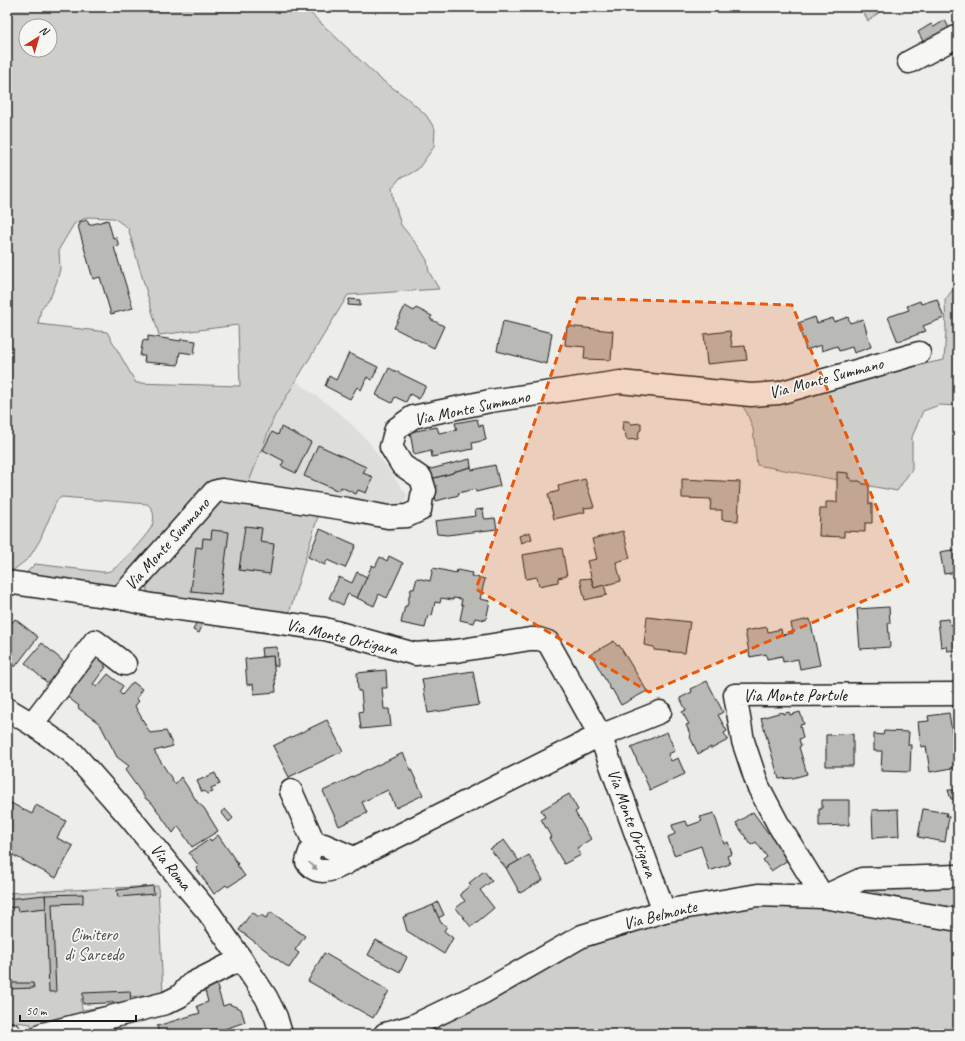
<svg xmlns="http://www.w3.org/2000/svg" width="965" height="1041" viewBox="0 0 965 1041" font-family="Caveat,sans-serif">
<rect width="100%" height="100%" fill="#edede9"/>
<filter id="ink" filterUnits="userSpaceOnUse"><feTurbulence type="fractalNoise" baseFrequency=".025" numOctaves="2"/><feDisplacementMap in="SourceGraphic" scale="8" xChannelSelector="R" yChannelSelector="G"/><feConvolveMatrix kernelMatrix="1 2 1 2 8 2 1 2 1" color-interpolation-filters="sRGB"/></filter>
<g filter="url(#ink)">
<path fill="#ddddda" d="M296,381L342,415L368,441L407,495L394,532L242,500L274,417Z"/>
<g fill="#cececb" stroke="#757574" fill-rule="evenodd">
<path d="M7,7H304L379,78L407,98L426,115L435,129L434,147L418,169L408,175L400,178L392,188L394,201L401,225L418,246L427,260L429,272L439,289L348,295L274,417L242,500L318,516L286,624L148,604L147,591L146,573L199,515L185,505L180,513L124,582L117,589L24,575L35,564L103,572C108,572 111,571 115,568C122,563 149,533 152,526C155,518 154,508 147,504L62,497L57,500L40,540L29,558L7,575ZM26,26H50V50H26ZM87,217L114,218L128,228L159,335L238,325L240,386L136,383L107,332L38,324L41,309L51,296L57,281L60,269L59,249L74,224Z"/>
<path d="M861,7H886L868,21Z"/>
<path d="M958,283V406L939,405L923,411L912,437V469L897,491L757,465L753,429L747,413L740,402L944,360L946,331L945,300L954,288Z"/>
<path d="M958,880V913L871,891L835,888Z"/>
<path d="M158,886L163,995L81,999L82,1010L114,1005L121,1034H32L31,1024L7,1021V893Z"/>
<path d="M800,899L958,927V1034H412L526,957L714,909Z"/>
</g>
<g fill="#b9b9b6" stroke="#1c1c1c">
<path d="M945,20L950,30L924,43L918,32L931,24L934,27Z"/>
<path d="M87,220L89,225L108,220L113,238L116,237L119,246L114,247L133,308L111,314L100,277L93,279L78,226L80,225L79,222Z"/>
<path d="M349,299L360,300V306L348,305Z"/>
<path d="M937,299L944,318L923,326L926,331L898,342L888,317L909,310L907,306L920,301L921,304Z"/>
<path d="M405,306L414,311L416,308L432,316L430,319L444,326L434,348L394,328Z"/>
<path d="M815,317L817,323L833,318L834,322L848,317L850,323L863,319L871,347L854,353L852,347L839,351L837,346L822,351L821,345L806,350L798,323Z"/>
<path d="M503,321L552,333L547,364L497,351Z"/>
<path d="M567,326L613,331L611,360L584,359L585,347L565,345Z"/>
<path d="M730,331L732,347L745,346L747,360L707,364L704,334Z"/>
<path d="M148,336L181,341V339L196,341L194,354L180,352L178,365L144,362L145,356H140L143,340L148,341Z"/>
<path d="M349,353L378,367L372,380L367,377L361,390L357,387L350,399L325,386L329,376L336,380Z"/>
<path d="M389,368L426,386L419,399L410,394L406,402L395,397L392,403L376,395Z"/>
<path d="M477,419L479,426L483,425L486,440L472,443L473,449L432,457L431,451L414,455L410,432L437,427L439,433L457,430L455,423Z"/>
<path d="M623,421H628L632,424L641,423V430L639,431L638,439L627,440L625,433L622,430Z"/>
<path d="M281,427L311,442L296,473L281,466L284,461L263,450L272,432L278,435Z"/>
<path d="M318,445L366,467L363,473L373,477L366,493L358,490L356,494L341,487L339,491L304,476Z"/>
<path d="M470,459L471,467L453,472V473L431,479L427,470Z"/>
<path d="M495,465L500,486L476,492L475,489L458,493L459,495L436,501L431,479L453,473V472L471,467L472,470Z"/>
<path d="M837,472L848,473V478H851V481H860L863,484H869V504H872V523H865V532L844,531V537L819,536L820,509H826V502H837Z"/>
<path d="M585,479L594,507L584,508L585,512L554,519L548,494L559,491L558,486Z"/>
<path d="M682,479L740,482L738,521L722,520V510H710L711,499L682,498Z"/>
<path d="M483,509L484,517L485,519L495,518L497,529L447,535L437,534L435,521L476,516L475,510Z"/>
<path d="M245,526L262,528L260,542L274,544L270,574L239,570Z"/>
<path d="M320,529L356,545L345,568L327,560L325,565L308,557Z"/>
<path d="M212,530L229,532L221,594L191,591L196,547L202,548L203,538L211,539Z"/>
<path d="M623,531L630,558L616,562L621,581L594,588L587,561L597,559L592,539Z"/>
<path d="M530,532L532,539L521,543L519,536Z"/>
<path d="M562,548L567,576L558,578V582L539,586L537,577L526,579L522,555Z"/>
<path d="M958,549V572L944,574L940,552Z"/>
<path d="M389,556L403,563L387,598L379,594L374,606L357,598L372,565L375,567L380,557L387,561Z"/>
<path d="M433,568L456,573L457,570L472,573L471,576L485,579L480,599L490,601L486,620L475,618L473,623L460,620L463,605L461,604L462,599L453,598V600L441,598L440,603L435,602L432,616L428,615L425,628L401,623L405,606H407L411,589H414L417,578L430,581Z"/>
<path d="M357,572L367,577L357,598L348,594L343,605L329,598L339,577L352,583Z"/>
<path d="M591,578L594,588L604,585L607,595L585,600L580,579Z"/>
<path d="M889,607L890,623H888L890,647L860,649L857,609Z"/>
<path d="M647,617L690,622L685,653L654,650V647L644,645Z"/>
<path d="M15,619L38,637L15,667L7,660V629Z"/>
<path d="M810,619L820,665L800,669L798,659L783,662L782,656L767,659L766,654L750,657L745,631L767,627L768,632L781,629L782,635L793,633L791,623Z"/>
<path d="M949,619L950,625L958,624V650L947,651L946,646L941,647L938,620Z"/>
<path d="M197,621L203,624L199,633L193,630Z"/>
<path d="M614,641L617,646L619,645L647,691L621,705L612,689L611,690L591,654Z"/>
<path d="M42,643L71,668L53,688L25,663Z"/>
<path d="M96,644L112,656L104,666L106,667L93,684L97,687L108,674L123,686L119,692L122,695L133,682L142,689L139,693L140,694L136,699L139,701L135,706L150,733L166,731L173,746L154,751L175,784L181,777L198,803L204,808L218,831L192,847L178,826L173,833L152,803L146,799L125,770L129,766L117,757L100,724L78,708L79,706L60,691Z"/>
<path d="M277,647L278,666H274L273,656L262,657L261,648Z"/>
<path d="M273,656L276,692L254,694L253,684L247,685L245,659Z"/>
<path d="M386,670L387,688H382L384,709H389L391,726L361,729L359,712L363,711L361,691H358L357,673Z"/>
<path d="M473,671L479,705L428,713L422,679Z"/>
<path d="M707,681L723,712L718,715L727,731L724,733L728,740L711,749V747L698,754L690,737L691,736L686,725L689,724L682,712L686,710L680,698L692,692L691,689Z"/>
<path d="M782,712L783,714L789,712L790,715L800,712L804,724L800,725L803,738L799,739L801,746L799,747L807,774L793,778L779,779L761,718Z"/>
<path d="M949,713L953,738L958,737V767L930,772L926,746L921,747L918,722L929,721L928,716Z"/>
<path d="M327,720L343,751L289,777L273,746Z"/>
<path d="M884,731L909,732L908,745H911L910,772L881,771L882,751H874V734L883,735Z"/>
<path d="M667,732L675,751L668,754L671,761L678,758L685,774L650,790L631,747Z"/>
<path d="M853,734V766H826V735Z"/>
<path d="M403,753L423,795L396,808L388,790L362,802L367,813L339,826L323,791Z"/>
<path d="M215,773L220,784L211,788L213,792L207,794L205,791L202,792L197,781Z"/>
<path d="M948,790H958V799H951Z"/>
<path d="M569,794L578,810L575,812L591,839L577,848L581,855L564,864L549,838L551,837L541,819L545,817L541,810Z"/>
<path d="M822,800H849V825L819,826V809H822Z"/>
<path d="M7,801L32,814L36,805L66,821L57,838L73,846L56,878L9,853L12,847L7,844Z"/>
<path d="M225,809L233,818L229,822L221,812Z"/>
<path d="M898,809L899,836L873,838L872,810Z"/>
<path d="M923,809L947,813L946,816H949L945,842L918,837Z"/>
<path d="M753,812L768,833L772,830L788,860L771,871L763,860L767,857L756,842L751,845L736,823Z"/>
<path d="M714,813L724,844L728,842L732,854L727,856L730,864L709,871L701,846L674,855L668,837L675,834L672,825L686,821L688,826L702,821L700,817Z"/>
<path d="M218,835L238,864L237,865L245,876L228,887L226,885L214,894L196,868L199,866L189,853L210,839L211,841Z"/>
<path d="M504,840L519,861L506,868L490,849Z"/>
<path d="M529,855L543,880L520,893L506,868Z"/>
<path d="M484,871L492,881L480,890L494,908L471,927L456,908L465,901L461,896V893L471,885L469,883Z"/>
<path d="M153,886L154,894L118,897L117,890Z"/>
<path d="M83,894V903L52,904L56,992H49L46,908L45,895Z"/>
<path d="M45,895L46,908L18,911L17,907L7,908V899Z"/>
<path d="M438,902L444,915L438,918L433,905Z"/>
<path d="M433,905L441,923L447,926L444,931L453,938L444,954L407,931L403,917Z"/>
<path d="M252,912L259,917L261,915L266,918L271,912L305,936L295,950L299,953L289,968L239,930Z"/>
<path d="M376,940L407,957L400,972L368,955Z"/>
<path d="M324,953L389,991L373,1018L308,981Z"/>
<path d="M7,983H33L34,988L7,989Z"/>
<path d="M216,983L223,1006L229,1004L241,1009L245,1022L225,1029L217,1034H159L157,1026L200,1013L197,1006L208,1002L204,986Z"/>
<path d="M130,991L131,1002L83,1004V993Z"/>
</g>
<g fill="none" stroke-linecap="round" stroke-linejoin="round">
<g stroke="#1c1c1c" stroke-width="25">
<g id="minor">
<path d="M909,62L958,36"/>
<path d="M7,582L120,598L151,605L325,629L415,654L456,651L530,639H539L548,642L600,735L664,911"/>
<path d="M120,598L214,492L222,490L347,509L388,517L407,516L420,510L422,496L425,491L421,478L402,465L391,447L396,429L413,417L490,401L620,382L751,395L779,393L919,353"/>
<path d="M958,694L735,695L743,741L758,786L778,824L823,897L862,879L958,876"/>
<path d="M7,709L32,724L73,753L132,820L181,880L209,913L241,959L266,997L276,1017L281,1034"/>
<path d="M32,724L95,641L125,664"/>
<path d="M291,791L315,845"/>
<path d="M354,858L324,845C311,844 310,850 307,862C310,865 313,869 317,870C328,874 346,864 354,858L590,740L660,712"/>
<path d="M7,1034H10"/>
<path d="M43,1034L166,1003L180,996L191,984L241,959"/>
<path d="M385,1034L413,1026L484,992L582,936L664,911L758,895L823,897L958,920"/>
</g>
</g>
<use href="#minor" stroke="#f6f6f2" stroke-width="22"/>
</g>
<defs><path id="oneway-solid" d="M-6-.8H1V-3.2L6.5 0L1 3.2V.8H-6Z"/></defs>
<use fill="#949492" href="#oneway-solid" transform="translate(313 866) rotate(42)"/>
</g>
<path fill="#e8590c" fill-opacity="0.2" stroke="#e8590c" stroke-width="3" stroke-dasharray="8 5" stroke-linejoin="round" d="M578,298L792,305L908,582L649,692L476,589Z"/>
<g text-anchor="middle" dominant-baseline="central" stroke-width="3.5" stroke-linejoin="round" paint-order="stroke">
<g font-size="17" fill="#1c1c1c" stroke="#f6f6f2">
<text transform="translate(826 378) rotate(-15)">Via Monte Summano</text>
<text transform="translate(472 408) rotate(-12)">Via Monte Summano</text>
<text transform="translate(167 544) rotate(-48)">Via Monte Summano</text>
<text transform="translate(342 637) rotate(13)">Via Monte Ortigara</text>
<text x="795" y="695">Via Monte Portule</text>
<text transform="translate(632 823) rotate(70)">Via Monte Ortigara</text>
<text transform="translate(171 867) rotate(51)">Via Roma</text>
<text transform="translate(660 915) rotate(-14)">Via Belmonte</text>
</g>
<g font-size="17" fill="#515151" stroke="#f6f6f2">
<text x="94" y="934">Cimitero<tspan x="94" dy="20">di Sarcedo</tspan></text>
</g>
</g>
<rect width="965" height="1041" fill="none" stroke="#f6f6f2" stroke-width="24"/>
<rect x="12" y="12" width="941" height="1017" fill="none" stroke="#1c1c1c" stroke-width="1.5" filter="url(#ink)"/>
<g transform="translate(38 38) rotate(37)"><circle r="19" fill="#f6f6f2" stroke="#9f9f9c"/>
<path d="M0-3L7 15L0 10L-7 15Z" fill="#c8321e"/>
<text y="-6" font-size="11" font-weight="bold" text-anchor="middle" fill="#1c1c1c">N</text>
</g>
<path d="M20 1015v6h116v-6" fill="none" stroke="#1c1c1c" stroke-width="2"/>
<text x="26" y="1015" font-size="12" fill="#1c1c1c" stroke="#f6f6f2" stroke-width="3" paint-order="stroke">50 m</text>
</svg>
